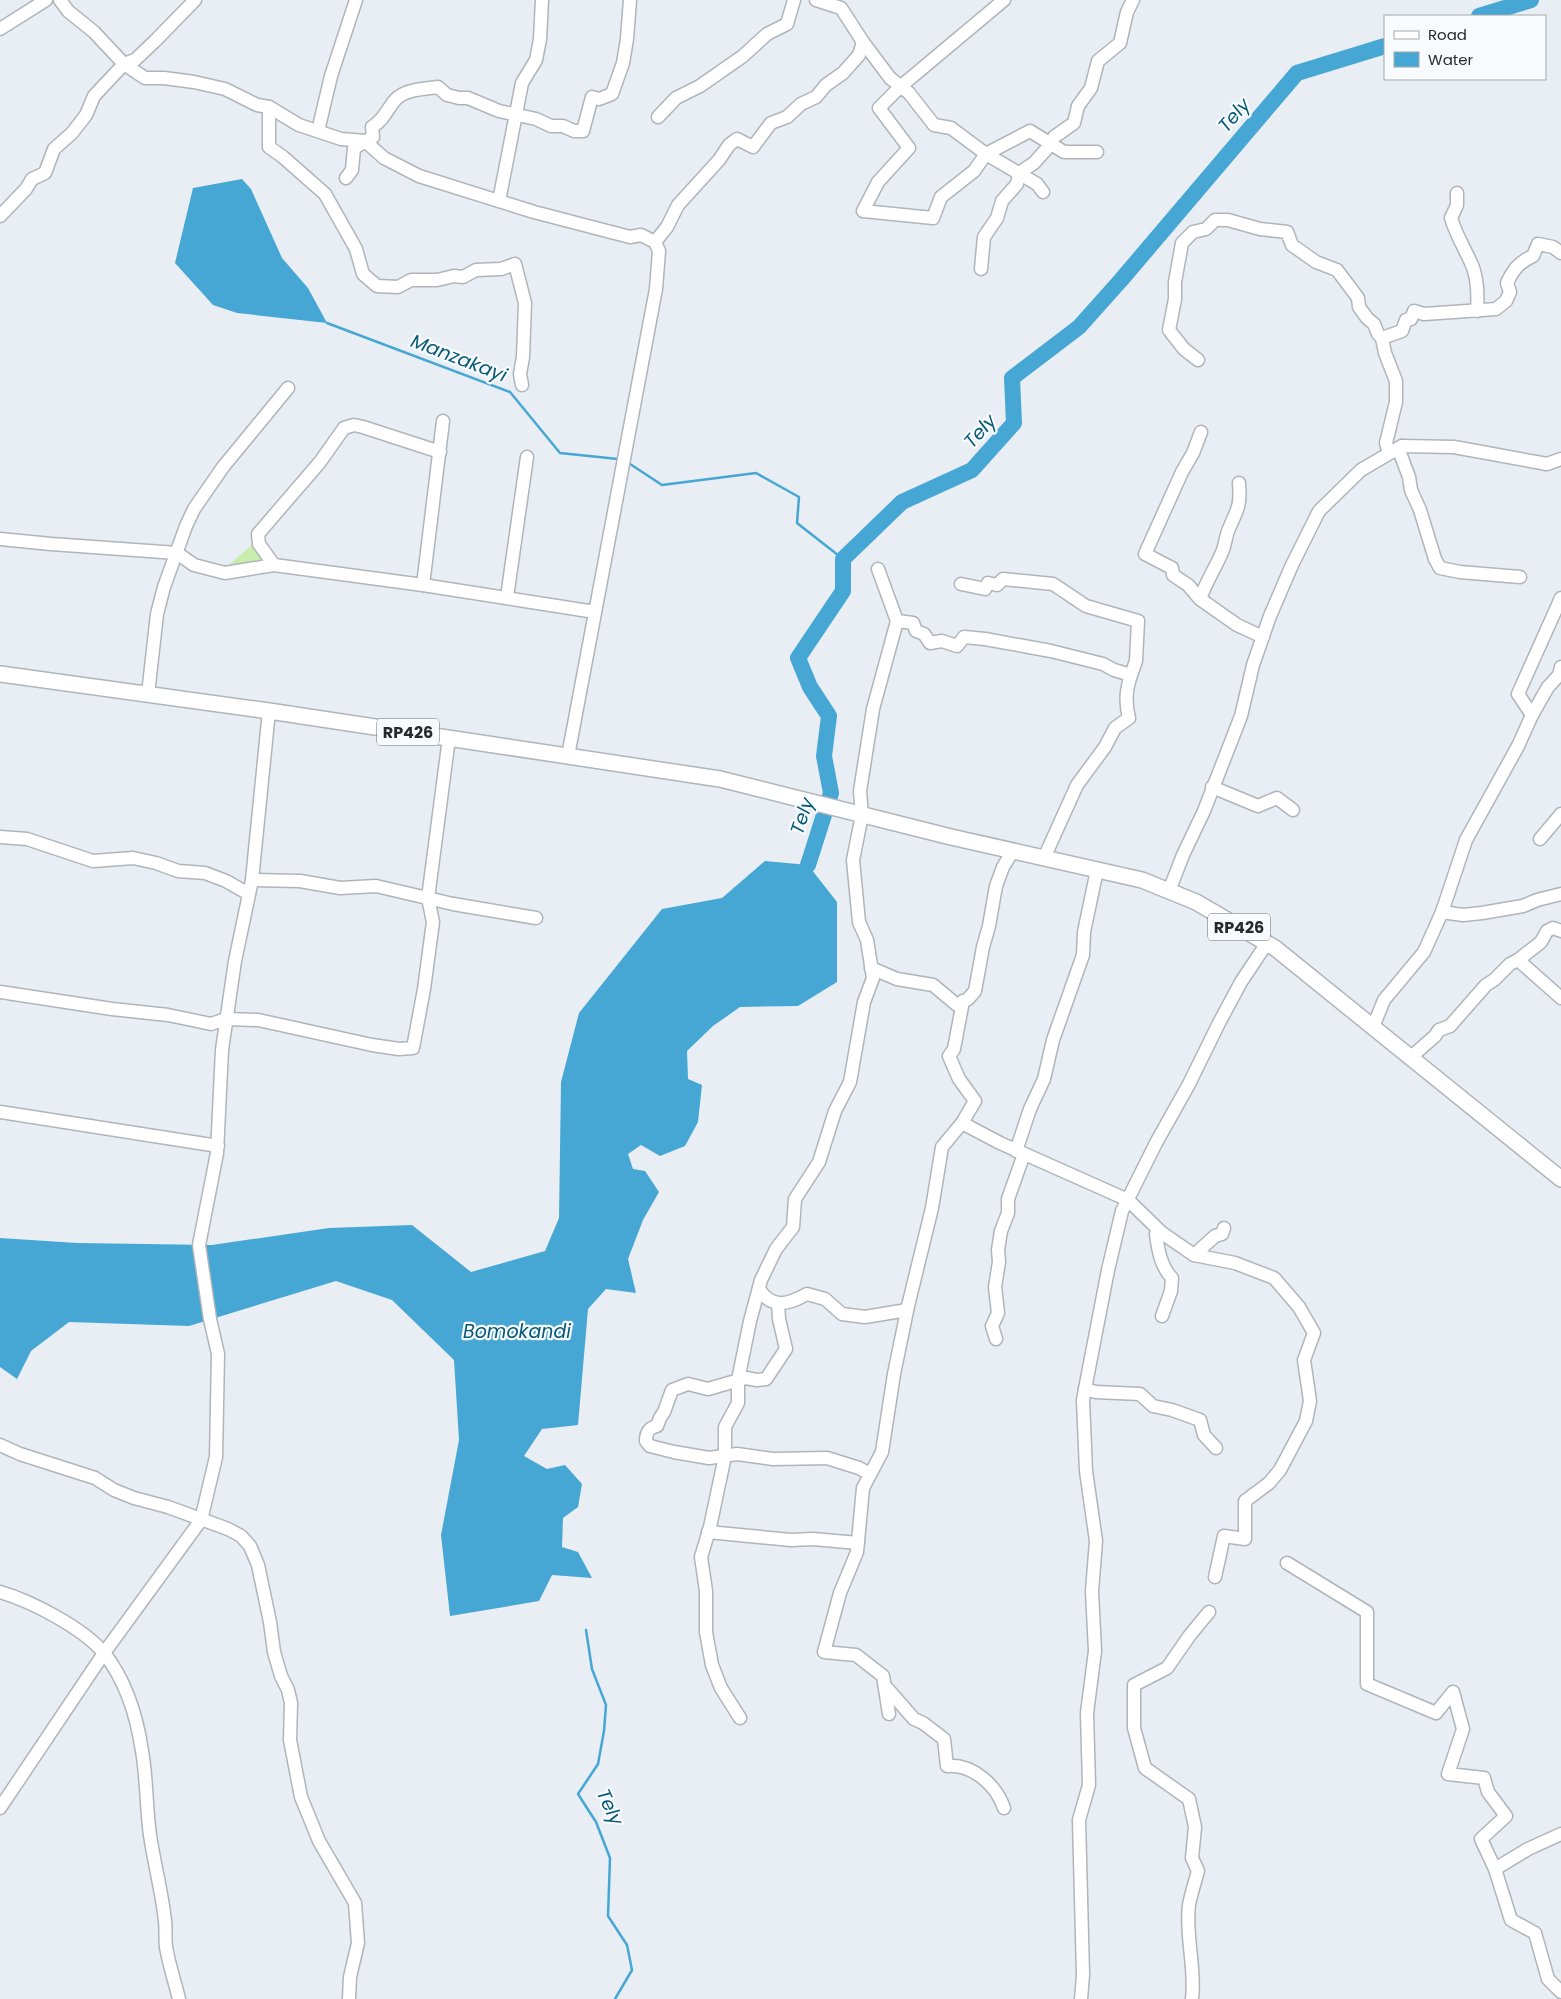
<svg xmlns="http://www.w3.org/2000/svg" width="1561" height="1999" viewBox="0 0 1561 1999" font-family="Poppins,sans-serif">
<rect width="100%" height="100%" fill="#e8eef3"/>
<path fill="#c8edac" d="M257,544L266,561L229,565L252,545Z"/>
<g fill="#46a7d5">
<path d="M242,179L251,189L282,258L308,288L327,323L237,313L213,305L175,263L193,188Z"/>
<path d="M765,861L808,865L837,902V982L798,1006L740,1007L713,1026L687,1051L688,1079L702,1085L698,1122L685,1146L660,1156L641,1145L628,1154L633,1169L645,1171L659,1192L643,1220L628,1259L636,1293L606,1289L588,1309L578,1425L542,1429L524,1456L547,1469L565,1465L582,1484L578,1507L563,1518L562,1547L578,1552L592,1578L552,1575L539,1601L450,1616L441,1535L459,1440L454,1360L392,1300L336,1281L189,1326L69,1322L31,1351L17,1379L0,1367V1238L77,1243L212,1245L329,1228L412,1225L471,1272L545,1251L559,1218L561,1082L579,1013L662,909L722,898Z"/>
</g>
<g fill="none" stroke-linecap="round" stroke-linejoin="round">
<g stroke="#46a7d5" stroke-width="2.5">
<path d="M327,323L510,392L560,453L618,459"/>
<path d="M627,462L662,485L756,473L799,497L797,523L843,559"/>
<path d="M586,1630L592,1669L606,1705L604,1731L598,1764L578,1794L596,1822L610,1858L608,1916L627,1945L632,1970L615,1999"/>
</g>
<g stroke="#46a7d5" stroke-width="16">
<path d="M1479,16L1531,0"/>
<path d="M808,865L831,793L824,756L829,716L810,687L798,658L843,591V559L902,502L972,470L1014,423L1012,378L1079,327L1121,280L1297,73L1385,46"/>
</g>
<g stroke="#afb5ba" stroke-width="15">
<g id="minor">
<path d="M60,0L68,11L94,32L124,64L145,78H164L194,82L225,89L257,105L269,107V147L283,157L325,194L356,249L363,274L377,286L398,287L411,280H437L454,276L463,277L476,270L501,269L515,264L525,303L523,357L520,374L522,385"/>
<path d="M816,0L841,8L863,42L890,78L909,93L934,125L951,128L986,154L1037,184L1043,192"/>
<path d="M1004,0L900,87L879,108L909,148L878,182L863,211L933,218L941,197L974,171L986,154L1030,131L1064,152H1097"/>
<path d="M0,29L46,0"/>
<path d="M269,107L299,125L341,139L365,141L384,158L419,176L534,212L630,237L641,235L655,242L659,251L656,289L568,756"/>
<path d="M658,117L676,98L700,86L743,56L767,34L787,24L794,0"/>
<path d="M318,131L331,76L356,0"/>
<path d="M346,178L352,170L354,148L373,137L372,127C384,120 387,109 396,99C406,89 425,89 438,87L447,95L459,98H468L499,111L536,119L551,126H563L574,131H583L592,97L599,99L612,94L623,63L627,39L630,0"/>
<path d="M1457,193V205L1451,218C1456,235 1465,249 1472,265C1478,279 1478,296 1477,311"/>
<path d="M499,201L522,83L536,60L540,39L542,0"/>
<path d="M0,216L26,189L32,179L45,173L54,149L72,133L86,115L94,96L124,64L135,60L155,41L195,0"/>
<path d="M655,242L667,227L678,205L719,160L729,145L737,139L753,147L771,123L787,117L801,104L816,97L826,85L843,73L859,55L863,42"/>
<path d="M981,269L984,237L997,218L1002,201L1017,184L1019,173L1034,163L1051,144L1054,137L1074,123L1078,106L1091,88L1098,61L1120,43L1127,12L1133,0"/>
<path d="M1198,360L1184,349L1169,330L1175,299V282L1182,243L1193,232L1206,229L1215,220H1228L1260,229L1287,232L1292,245L1316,262L1337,270L1358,298L1359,307L1367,318L1374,324L1378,334L1382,338"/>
<path d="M1201,432L1193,453L1182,472L1145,554L1172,568L1173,575L1188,585L1200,599L1237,625L1263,637"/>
<path d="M1402,446L1400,453L1409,477L1411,490L1420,510L1435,559L1440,568L1460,572L1520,577"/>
<path d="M1389,453L1386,443L1396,402V381L1385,353L1382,338L1402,331L1406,320L1411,319L1414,311L1424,314L1496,309L1506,301L1510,292L1507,283C1513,270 1519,262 1533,256L1538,244L1553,247L1561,253"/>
<path d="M0,539L51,544L177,553L194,565L225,573L274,565L423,585L595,612"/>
<path d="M274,565L259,544L258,534L320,462L344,428L354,425L363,427L440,452"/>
<path d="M961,584L985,589L988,583L997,585L1003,579L1053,584L1086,606L1138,621L1136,661L1131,675"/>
<path d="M423,585L443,421"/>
<path d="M507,597L527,457"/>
<path d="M1200,599C1206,582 1216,567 1223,550C1225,544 1226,537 1228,531C1237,509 1241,508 1239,483"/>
<path d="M897,621L913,623L916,631L924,634L930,643L942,641L957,646L964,637L985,639L1051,651L1103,664L1114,670L1131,675C1126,690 1125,702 1129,718L1115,728L1105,747L1077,785L1044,858"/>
<path d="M148,694L157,614L164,587L186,526L194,509L223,467L288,388"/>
<path d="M1532,715L1548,687L1559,675L1561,667"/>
<path d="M1212,787L1258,806L1277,798L1293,810"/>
<path d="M0,837L27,839L93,861L133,858L156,863L178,871L205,873L226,881L249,894"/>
<path d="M1540,839L1561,814"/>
<path d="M252,880L300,881L340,888L376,886L453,904L536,918"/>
<path d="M1169,891L1183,855L1204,811L1241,716L1253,665L1270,616L1292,565L1319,511L1361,470L1402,446L1454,447L1547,464L1561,459"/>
<path d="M1442,912L1463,915L1482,913L1523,906L1537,900L1561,894"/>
<path d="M1518,960L1561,998"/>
<path d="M871,968L897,979L933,985L957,1005L968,999L975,991L983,947L989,926L996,886L1003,867L1013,851"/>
<path d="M0,992L112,1009L168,1015L211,1024L226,1019L258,1020L372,1045L399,1049L413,1048L424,989L433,922L428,898L449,738"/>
<path d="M1373,1027L1384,1000L1424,952L1442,912L1466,840L1518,746L1532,715L1518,694L1561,598"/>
<path d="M1411,1057L1435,1036L1439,1030L1450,1026L1486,985L1494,980L1510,964L1518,960L1541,942L1547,931L1553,928L1561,931"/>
<path d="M0,1112L218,1146"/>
<path d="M962,1123L975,1101L959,1079L949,1056L954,1049L963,1001"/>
<path d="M1016,1151L1030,1109L1044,1079L1053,1040L1083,955L1084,932L1097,870"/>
<path d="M1162,1233L1156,1234C1158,1250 1161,1267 1172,1278L1171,1291L1162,1316"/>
<path d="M1194,1255L1215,1236L1222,1234L1224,1228"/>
<path d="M759,1289C772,1310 789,1304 807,1294L825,1299L842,1314L865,1317L907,1310"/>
<path d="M778,1303L779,1319L786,1349L766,1379L757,1380L746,1378L708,1389L688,1384L672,1390L664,1412L660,1418L657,1426C648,1428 646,1433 646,1441L650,1446L674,1452L709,1458L737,1454L773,1459L827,1458L859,1468L870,1474"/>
<path d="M996,1339L992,1326L998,1313L995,1287L999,1262L998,1250L1001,1231L1008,1213V1199L1024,1154"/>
<path d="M1085,1389L1096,1392L1140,1394L1153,1406L1172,1410L1200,1420L1204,1435L1216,1448"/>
<path d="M0,1445L20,1454L95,1478L114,1490L134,1498L168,1507L228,1529L241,1536L250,1546L258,1565L270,1622L274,1652L281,1676L288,1690L291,1703L290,1740L301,1797L319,1841L355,1903L358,1943L350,1977L349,1999"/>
<path d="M708,1532L791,1540L813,1539L858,1543"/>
<path d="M1287,1563L1367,1612V1684L1436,1713L1453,1692L1463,1729L1448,1774L1484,1778L1488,1792L1506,1816L1481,1839L1495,1869"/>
<path d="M0,1592C31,1601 83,1628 104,1653C126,1681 137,1717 142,1751C147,1779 146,1807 150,1835C154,1863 162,1892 165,1921C166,1929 165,1939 166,1947C169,1965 175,1982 179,1999"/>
<path d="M886,1687L914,1719L923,1723L944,1739L947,1766C973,1764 996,1785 1004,1808"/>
<path d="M889,1714L883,1676L856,1655L824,1652L840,1593L857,1552L863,1488L882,1452L894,1374L908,1306L932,1208L942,1147L962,1123L1000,1143L1128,1200L1162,1233L1194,1255L1235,1263L1274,1278L1299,1307L1314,1333L1304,1360L1310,1401L1306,1421L1280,1470L1269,1483L1245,1501V1539L1224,1536L1215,1577"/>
<path d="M740,1718L721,1688L712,1665L706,1632V1591L701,1557L710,1527L725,1456V1427L738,1403V1380L750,1321L761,1280L776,1249L793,1227L795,1199L819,1162L835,1111L850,1082L864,1002L873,978L867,940L859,922L853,860L862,815L860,791L873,709L897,621L878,569"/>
<path d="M0,1808L104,1653L201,1520L216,1457L218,1354L210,1319L199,1245L217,1153L222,1050L235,961L252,880L269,711"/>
<path d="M1561,1834L1528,1849L1495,1869L1511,1920L1535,1933L1548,1979L1561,1992"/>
<path d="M1081,1999L1083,1975L1079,1820L1089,1785L1087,1713L1095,1651L1092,1591L1096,1541L1086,1471L1083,1400L1085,1389L1108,1270L1122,1211L1156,1143L1189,1084L1219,1023L1241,982L1267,943"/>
<path d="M1192,1999C1196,1968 1185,1936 1189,1905C1191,1894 1195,1882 1198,1871L1192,1858L1195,1827L1189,1799L1145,1768L1134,1728V1685L1167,1668L1190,1635L1209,1612"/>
</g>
</g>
<g stroke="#afb5ba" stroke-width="18">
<path id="major" d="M0,674L269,711L720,779L951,837L1142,880L1196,902L1275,948L1561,1179"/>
</g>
<use href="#minor" stroke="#fff" stroke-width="12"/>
<use href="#major" stroke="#fff" stroke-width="15"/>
</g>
<g text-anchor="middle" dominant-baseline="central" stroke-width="4.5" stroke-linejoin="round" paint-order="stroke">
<g fill="#f7fbfe" stroke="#65686a" stroke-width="1">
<rect x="377" y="718.5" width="62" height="27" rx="4"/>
<rect x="1208" y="913.5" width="62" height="27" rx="4"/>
</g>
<g font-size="16" font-weight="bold" fill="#27292b">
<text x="408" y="732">RP426</text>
<text x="1239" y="927">RP426</text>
</g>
<g font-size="19" font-style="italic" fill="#085877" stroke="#f7fbfe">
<text transform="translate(1234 115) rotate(-49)">Tely</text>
<text transform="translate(459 358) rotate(21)">Manzakayi</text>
<text transform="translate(980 431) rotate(-48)">Tely</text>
<text transform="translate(802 816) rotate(-72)">Tely</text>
<text x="517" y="1331">Bomokandi</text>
<text transform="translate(610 1807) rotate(65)">Tely</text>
</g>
</g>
<rect x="1384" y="15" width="162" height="65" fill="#f7fbfe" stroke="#a4a7aa"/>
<rect x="1394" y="31" width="25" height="8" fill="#ffffff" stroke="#a4a7aa"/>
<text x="1428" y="40" font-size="15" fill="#27292b">Road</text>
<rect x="1394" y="52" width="25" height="15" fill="#46a7d5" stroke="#a4a7aa"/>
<text x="1428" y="65" font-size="15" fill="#27292b">Water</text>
</svg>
